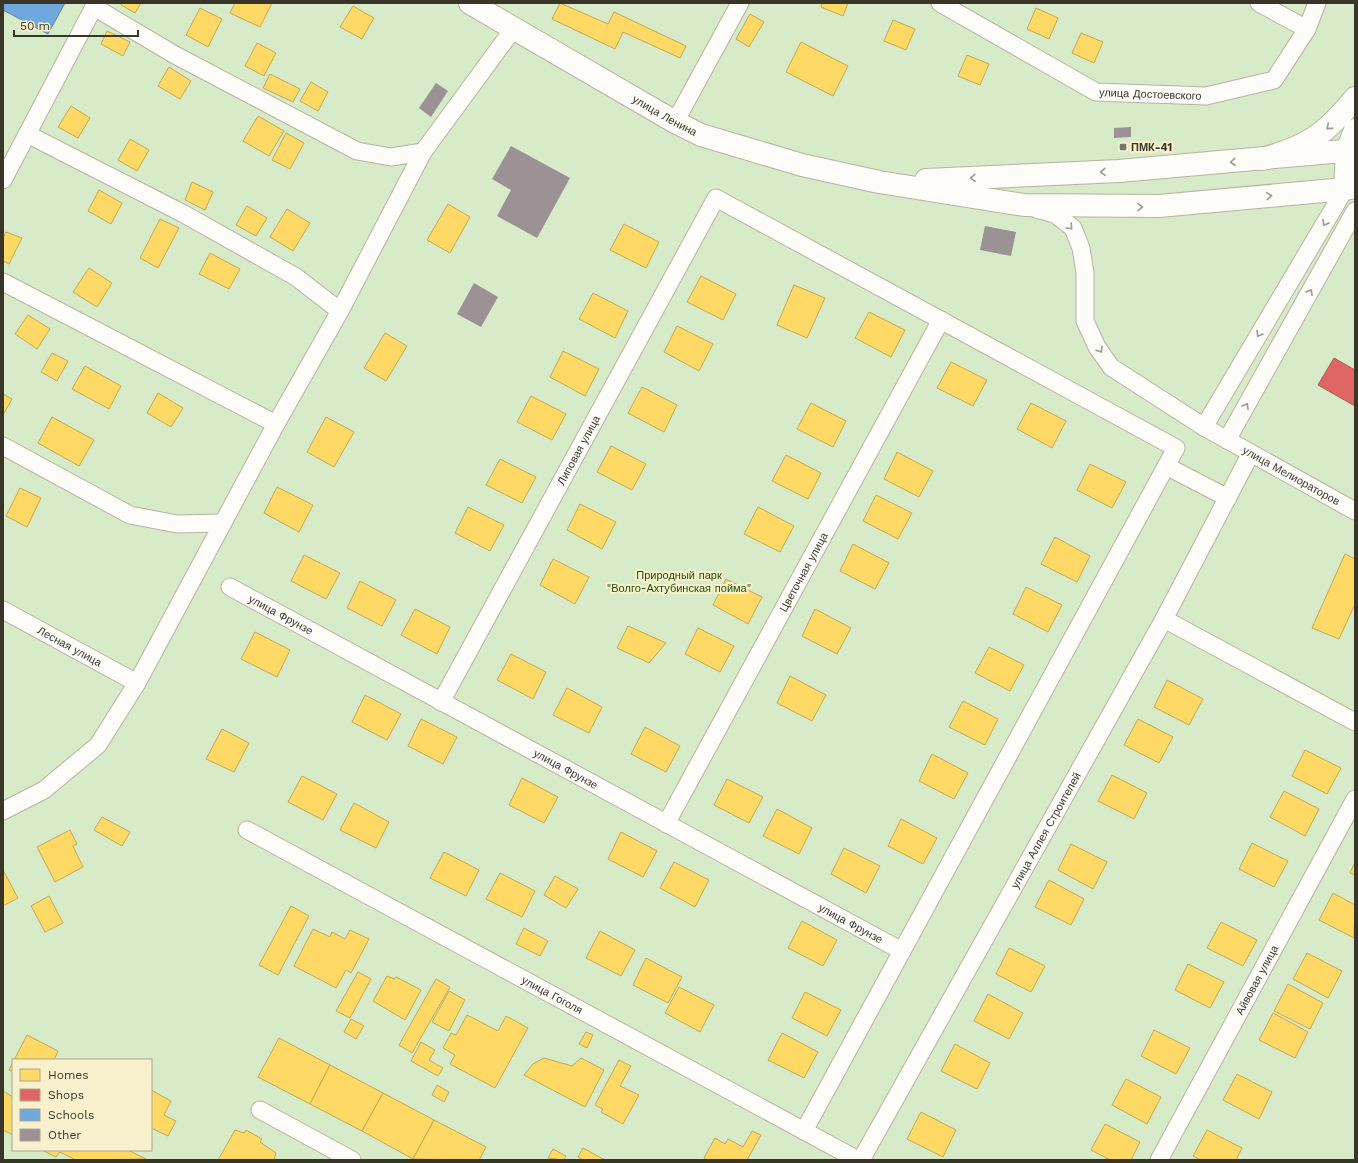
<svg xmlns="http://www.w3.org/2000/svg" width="1358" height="1163" viewBox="0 0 1358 1163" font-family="'Work Sans',sans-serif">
<rect width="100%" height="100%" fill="#efebd8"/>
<path fill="#d8ebc8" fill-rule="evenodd" d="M3,3H1355V1160H3ZM13,1060H151V1150H13Z"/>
<g fill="#ffd966" stroke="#c4a853">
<path d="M122,3H141L135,13L121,5Z"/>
<path d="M235,3H272L260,27L230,13Z"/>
<path d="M560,3L608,24L614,12L686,46L680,58L623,32L615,49L552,19Z"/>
<path d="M822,3H848L843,16L821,7Z"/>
<path d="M353,6L374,18L362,39L340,27Z"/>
<path d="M200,8L222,19L208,47L186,35Z"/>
<path d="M1036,8L1058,18L1049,39L1027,29Z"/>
<path d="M750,14L764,22L749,47L736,39Z"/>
<path d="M893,20L915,29L906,50L884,41Z"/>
<path d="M107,31L130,42L123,56L101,44Z"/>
<path d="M1081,33L1103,42L1094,63L1072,53Z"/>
<path d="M801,42L848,66L833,96L786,72Z"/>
<path d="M257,43L276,53L264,76L245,66Z"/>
<path d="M967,55L989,64L980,85L958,76Z"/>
<path d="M169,67L191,81L180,99L158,86Z"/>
<path d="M270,74L300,89L293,102L263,88Z"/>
<path d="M311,82L328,92L318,111L300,101Z"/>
<path d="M71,106L90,118L78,138L58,127Z"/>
<path d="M258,116L284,131L269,156L243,141Z"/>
<path d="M286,133L304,143L290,169L272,160Z"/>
<path d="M130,139L149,150L137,171L118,160Z"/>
<path d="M192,182L213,192L205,210L185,200Z"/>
<path d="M99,190L122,203L111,224L88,211Z"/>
<path d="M448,204L470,217L450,253L427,240Z"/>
<path d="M247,206L267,218L256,236L236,225Z"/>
<path d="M287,209L310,223L293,251L270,237Z"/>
<path d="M160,219L179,228L158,268L140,258Z"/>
<path d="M624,224L659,242L646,268L610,250Z"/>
<path d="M6,232L22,238L9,264L3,261V238Z"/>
<path d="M210,253L240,269L229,289L199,274Z"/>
<path d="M89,268L112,283L97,307L73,292Z"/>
<path d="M701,276L736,294L723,320L687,302Z"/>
<path d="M794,285L825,298L807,338L777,325Z"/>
<path d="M593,293L628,311L615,338L579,319Z"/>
<path d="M869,312L905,330L891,357L855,338Z"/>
<path d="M28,315L50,329L37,349L15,334Z"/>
<path d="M677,326L713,344L699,371L664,352Z"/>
<path d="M385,333L407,346L386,381L364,368Z"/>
<path d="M563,351L599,369L585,396L550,377Z"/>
<path d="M52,353L68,361L57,381L41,372Z"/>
<path d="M951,362L987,380L973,406L937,388Z"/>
<path d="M85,366L121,386L109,409L72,389Z"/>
<path d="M642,387L677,405L664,432L628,413Z"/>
<path d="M158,393L183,408L171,427L147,413Z"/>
<path d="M3,394L12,399L3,415Z"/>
<path d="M531,396L566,414L552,440L517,422Z"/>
<path d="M811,403L846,421L833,447L797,429Z"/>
<path d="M1031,403L1066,421L1052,448L1017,429Z"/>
<path d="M52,417L94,440L79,466L38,443Z"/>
<path d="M326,417L354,432L334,467L307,452Z"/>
<path d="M611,446L646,464L632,490L597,472Z"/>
<path d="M897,452L933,471L919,497L884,479Z"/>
<path d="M786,455L821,473L808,499L772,481Z"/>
<path d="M500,459L536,477L522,503L486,485Z"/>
<path d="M1090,464L1126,482L1112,508L1077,490Z"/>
<path d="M277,487L313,505L299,532L264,513Z"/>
<path d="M20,488L41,498L27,527L6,516Z"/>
<path d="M876,495L912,513L898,539L863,521Z"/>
<path d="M580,504L616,522L602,549L567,530Z"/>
<path d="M468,507L504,525L490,551L455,533Z"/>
<path d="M758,507L794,526L780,552L744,534Z"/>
<path d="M1055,537L1090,556L1077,582L1041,564Z"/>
<path d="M853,544L889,563L875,589L840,571Z"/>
<path d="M1345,554L1355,559V604L1339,639L1312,628Z"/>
<path d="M304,555L340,573L326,599L291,581Z"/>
<path d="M553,559L589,577L575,604L540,585Z"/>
<path d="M726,579L762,597L748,624L713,605Z"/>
<path d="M360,581L396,600L382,626L347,608Z"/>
<path d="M1026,587L1062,605L1048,632L1013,614Z"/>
<path d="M415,609L450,627L437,654L401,635Z"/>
<path d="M815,609L851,628L837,654L802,636Z"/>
<path d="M628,626L666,643L649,663L617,648Z"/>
<path d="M698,628L734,646L720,672L685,654Z"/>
<path d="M255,632L290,650L277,677L241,659Z"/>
<path d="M989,647L1024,665L1010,691L975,673Z"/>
<path d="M511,654L546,672L533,699L497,680Z"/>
<path d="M790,676L826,695L812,721L777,703Z"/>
<path d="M1167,680L1203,699L1189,725L1154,707Z"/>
<path d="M567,688L602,707L589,733L553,715Z"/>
<path d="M365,695L401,714L387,740L352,722Z"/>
<path d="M963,701L998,719L985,745L949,727Z"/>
<path d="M421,719L457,737L443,764L408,746Z"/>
<path d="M1138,719L1173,737L1159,763L1124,745Z"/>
<path d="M645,727L680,746L666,772L631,754Z"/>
<path d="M222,729L249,743L234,772L206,759Z"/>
<path d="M1305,750L1341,768L1327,794L1292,776Z"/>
<path d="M932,754L968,773L954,799L919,781Z"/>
<path d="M1112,775L1147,793L1134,819L1098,801Z"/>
<path d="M302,776L337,794L323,820L288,802Z"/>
<path d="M522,778L558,797L544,823L509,805Z"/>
<path d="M727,779L763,797L749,823L714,805Z"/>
<path d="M1284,791L1319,809L1305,836L1270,817Z"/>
<path d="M354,803L389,822L376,848L340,830Z"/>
<path d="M777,809L812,828L799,854L763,836Z"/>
<path d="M102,817L130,832L122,846L94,830Z"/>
<path d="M901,819L937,838L923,864L888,846Z"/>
<path d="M70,830L77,844L73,846L83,867L55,882L37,847Z"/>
<path d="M621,832L657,851L643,877L608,859Z"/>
<path d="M1252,843L1288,861L1274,887L1239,869Z"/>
<path d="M1071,844L1107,862L1093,889L1058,870Z"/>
<path d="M844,848L880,866L866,893L831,874Z"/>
<path d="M444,852L479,870L466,896L430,878Z"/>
<path d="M674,862L709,880L695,907L660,888Z"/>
<path d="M1355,862V875L1350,873Z"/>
<path d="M3,870L18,898L3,906Z"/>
<path d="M500,873L535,891L522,917L486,899Z"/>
<path d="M555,876L578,889L566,908L544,895Z"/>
<path d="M1049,880L1084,899L1071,925L1035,907Z"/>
<path d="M1333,893L1355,905L1354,938L1319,920Z"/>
<path d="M49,896L63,923L45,932L31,906Z"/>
<path d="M291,906L309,916L278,975L259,965Z"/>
<path d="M802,921L837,940L823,966L788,948Z"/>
<path d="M1221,922L1257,940L1243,966L1207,948Z"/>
<path d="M524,928L548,941L540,956L516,944Z"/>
<path d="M313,929L330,937L332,932L345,939L350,930L369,939L351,973L346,970L336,988L294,966Z"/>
<path d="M600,931L635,950L621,976L586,958Z"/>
<path d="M1009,948L1045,966L1031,992L996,974Z"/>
<path d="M1307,953L1342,971L1328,998L1293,979Z"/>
<path d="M646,958L682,977L668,1003L633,985Z"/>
<path d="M1188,964L1224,982L1210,1008L1175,990Z"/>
<path d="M358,972L371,979L350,1018L336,1011Z"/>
<path d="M387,976L394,979L396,977L421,990L405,1020L373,1001Z"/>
<path d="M436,979L450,987L412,1053L399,1045Z"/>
<path d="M1288,984L1323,1003L1310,1029L1274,1011Z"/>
<path d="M679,987L714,1005L700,1032L665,1013Z"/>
<path d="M449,991L465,1000L449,1031L432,1022Z"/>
<path d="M805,992L841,1010L827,1036L792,1018Z"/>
<path d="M988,994L1023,1013L1009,1039L974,1021Z"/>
<path d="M1273,1013L1308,1032L1295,1058L1259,1040Z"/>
<path d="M467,1015L498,1031L506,1016L528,1028L495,1088L450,1064L455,1055L443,1048L451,1033L456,1035Z"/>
<path d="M351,1019L364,1026L356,1039L344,1032Z"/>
<path d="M1154,1030L1190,1048L1176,1074L1141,1056Z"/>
<path d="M586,1032L593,1035L587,1048L579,1044Z"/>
<path d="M782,1033L818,1052L804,1078L768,1060Z"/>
<path d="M27,1035L58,1051L54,1060H14Z"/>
<path d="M279,1038L330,1065L310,1104L258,1077Z"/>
<path d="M421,1042L435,1050L429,1060L443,1068L438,1076L411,1061Z"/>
<path d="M955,1044L990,1063L977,1089L941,1071Z"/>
<path d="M544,1058L572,1066L581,1058L604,1070L585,1107L524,1075L533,1064Z"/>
<path d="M619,1060L631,1066L620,1086L639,1095L623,1124L601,1112L603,1109L595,1105Z"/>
<path d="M13,1062V1072L9,1070Z"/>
<path d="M330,1065L383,1093L362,1131L310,1104Z"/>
<path d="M1237,1074L1272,1092L1259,1119L1223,1100Z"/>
<path d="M1126,1079L1161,1097L1147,1124L1112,1105Z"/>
<path d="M437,1085L449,1092L444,1102L432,1095Z"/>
<path d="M151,1090L171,1101L164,1115L176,1121L168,1136L151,1128Z"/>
<path d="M3,1091L13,1097V1135L3,1130Z"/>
<path d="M383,1093L434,1120L413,1159L362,1131Z"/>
<path d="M921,1112L956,1130L943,1157L907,1139Z"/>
<path d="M434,1120L486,1147L479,1160L413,1159Z"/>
<path d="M1105,1124L1140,1142L1131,1160H1110L1091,1150Z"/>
<path d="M235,1130L244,1133L246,1130L262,1139L260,1142L276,1153L274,1160H218Z"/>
<path d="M1207,1130L1242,1148L1236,1160H1201L1193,1156Z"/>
<path d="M752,1131L761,1135L747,1160H707L704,1158L715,1138L725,1144L728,1139L743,1147Z"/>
<path d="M583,1148L605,1160H583L578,1157Z"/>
<path d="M553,1149L566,1156L564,1160L548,1158Z"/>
<path d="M42,1150H128L146,1159L76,1160L60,1152L56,1157Z"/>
</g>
<path fill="#e06666" stroke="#ae5753" d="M1334,358L1355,370V406L1318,385Z"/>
<path fill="#6fa8dc" stroke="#5f86a6" d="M3,3H65L48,34L3,10Z"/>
<g fill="#9c9194">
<path d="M436,83L448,91L431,117L419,108Z"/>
<path d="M1131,127V137L1114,138V128Z"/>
<path d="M511,146L570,178L537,238L497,216L511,190L492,179Z"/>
<path d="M985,226L1016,232L1011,256L980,250Z"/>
<path d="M474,283L498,297L481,327L457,314Z"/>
</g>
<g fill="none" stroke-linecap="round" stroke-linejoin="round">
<g stroke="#b6b3a4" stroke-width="19">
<g id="minor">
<path id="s1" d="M940,3L1096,92L1206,96L1274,80L1307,29L1317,3"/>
<path d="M1259,3L1307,29"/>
<path d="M94,7L175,55L357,151L391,157L423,152"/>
<path d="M675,122L740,3"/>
<path d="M27,134L184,214L296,277L340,311"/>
<path d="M3,180L96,3"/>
<path id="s2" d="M1036,209L1055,214L1073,228L1081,248L1085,273V321L1097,347L1111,367L1204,427L1355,511"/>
<path d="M3,282L276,424"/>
<path d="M1204,427L1345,189"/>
<path d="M1227,440L1355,211"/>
<path d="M3,446L130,515L177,524L223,523"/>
<path d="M1166,466L1228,498"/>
<path id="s3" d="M230,587L902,951"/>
<path id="s4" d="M3,610L137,683"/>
<path d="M1164,619L1355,722"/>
<path id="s5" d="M441,702L716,198L1176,448L804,1131"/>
<path d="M3,811L44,790L98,745L137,683L276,424L340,311L423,152L514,28"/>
<path id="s6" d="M666,824L941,320"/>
<path id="s7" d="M247,830L858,1160"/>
<path d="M260,1110L352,1160"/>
<path id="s8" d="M861,1160L1164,619L1251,453"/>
<path id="s9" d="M1159,1160L1355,799"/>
</g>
</g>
<g stroke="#b6b3a4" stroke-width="24">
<g id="tertiary">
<path id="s10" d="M470,3L675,122L701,135L802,165L879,182L1024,205L1159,206L1345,189"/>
<path d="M926,180L1119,171L1355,150"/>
</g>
</g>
<g stroke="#b6b3a4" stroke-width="24">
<g id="primary">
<path d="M1355,130L1347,151L1345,189L1355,187"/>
<path d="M1262,159C1307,147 1326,134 1355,98"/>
</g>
</g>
<use href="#minor" stroke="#fdfcf9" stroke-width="17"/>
<use href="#tertiary" stroke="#fdfcf9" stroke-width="22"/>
<use href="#primary" stroke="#fdfcf9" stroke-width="22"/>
</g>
<defs><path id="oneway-chevron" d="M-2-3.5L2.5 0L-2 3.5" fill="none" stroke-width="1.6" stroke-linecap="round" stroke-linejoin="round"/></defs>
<g stroke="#9b9890">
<use href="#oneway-chevron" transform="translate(1329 127) rotate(139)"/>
<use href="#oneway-chevron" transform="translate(1233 162) rotate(175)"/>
<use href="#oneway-chevron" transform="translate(1103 172) rotate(177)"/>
<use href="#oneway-chevron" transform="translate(973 178) rotate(177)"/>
<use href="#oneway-chevron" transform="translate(1269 196) rotate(-5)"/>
<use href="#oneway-chevron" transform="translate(1140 207) rotate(-1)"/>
<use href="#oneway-chevron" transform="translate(1325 223) rotate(121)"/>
<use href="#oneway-chevron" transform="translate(1070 227) rotate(47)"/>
<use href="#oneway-chevron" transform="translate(1310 292) rotate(-61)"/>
<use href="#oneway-chevron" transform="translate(1259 334) rotate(121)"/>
<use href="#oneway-chevron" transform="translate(1100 350) rotate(57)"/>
<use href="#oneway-chevron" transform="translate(1246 406) rotate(-61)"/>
</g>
<rect fill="#797566" stroke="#f9f1ce" stroke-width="1.5" x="1119" y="143" width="8" height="8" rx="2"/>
<g text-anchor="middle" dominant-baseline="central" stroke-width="4" stroke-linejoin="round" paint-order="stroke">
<g font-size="11" fill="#393528" stroke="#f9f1ce">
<text stroke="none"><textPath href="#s1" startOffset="234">улица Достоевского</textPath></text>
<text stroke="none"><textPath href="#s10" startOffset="225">улица Ленина</textPath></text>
<text stroke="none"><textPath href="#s5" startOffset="287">Липовая улица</textPath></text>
<text stroke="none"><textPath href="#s2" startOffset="401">улица Мелиораторов</textPath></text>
<text stroke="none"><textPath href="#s6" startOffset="287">Цветочная улица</textPath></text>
<text stroke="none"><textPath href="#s3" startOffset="58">улица Фрунзе</textPath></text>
<text stroke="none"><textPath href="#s4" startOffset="76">Лесная улица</textPath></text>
<text stroke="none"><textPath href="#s3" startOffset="382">улица Фрунзе</textPath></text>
<text stroke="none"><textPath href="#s8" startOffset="378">улица Аллея Строителей</textPath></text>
<text stroke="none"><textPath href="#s3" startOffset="706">улица Фрунзе</textPath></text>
<text stroke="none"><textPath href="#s9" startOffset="205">Айвовая улица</textPath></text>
<text stroke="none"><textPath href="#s7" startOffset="347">улица Гоголя</textPath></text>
</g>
<g font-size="11" font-weight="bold" fill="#393528" stroke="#f9f1ce" text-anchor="start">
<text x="1131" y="147">ПМК-41</text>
</g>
<g font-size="11" fill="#1e5008" stroke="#f9f1ce">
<text x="679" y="575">Природный парк<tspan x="679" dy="13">"Волго-Ахтубинская пойма"</tspan></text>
</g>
</g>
<rect width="1358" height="1163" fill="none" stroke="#393528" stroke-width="8"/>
<rect x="12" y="1059" width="140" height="92" fill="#f9f1ce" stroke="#aca68c"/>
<rect x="20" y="1069" width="20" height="12" fill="#ffd966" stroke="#aca68c"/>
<text x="48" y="1079" font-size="12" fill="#393528">Homes</text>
<rect x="20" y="1089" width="20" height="12" fill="#e06666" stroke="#aca68c"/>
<text x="48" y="1099" font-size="12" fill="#393528">Shops</text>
<rect x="20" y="1109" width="20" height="12" fill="#6fa8dc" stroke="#aca68c"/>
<text x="48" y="1119" font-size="12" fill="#393528">Schools</text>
<rect x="20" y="1129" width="20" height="12" fill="#9c9194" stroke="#aca68c"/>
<text x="48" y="1139" font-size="12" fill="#393528">Other</text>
<path d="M14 30v6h124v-6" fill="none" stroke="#393528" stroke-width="2"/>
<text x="20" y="30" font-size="12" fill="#393528" stroke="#f9f1ce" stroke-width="3" paint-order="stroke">50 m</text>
</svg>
